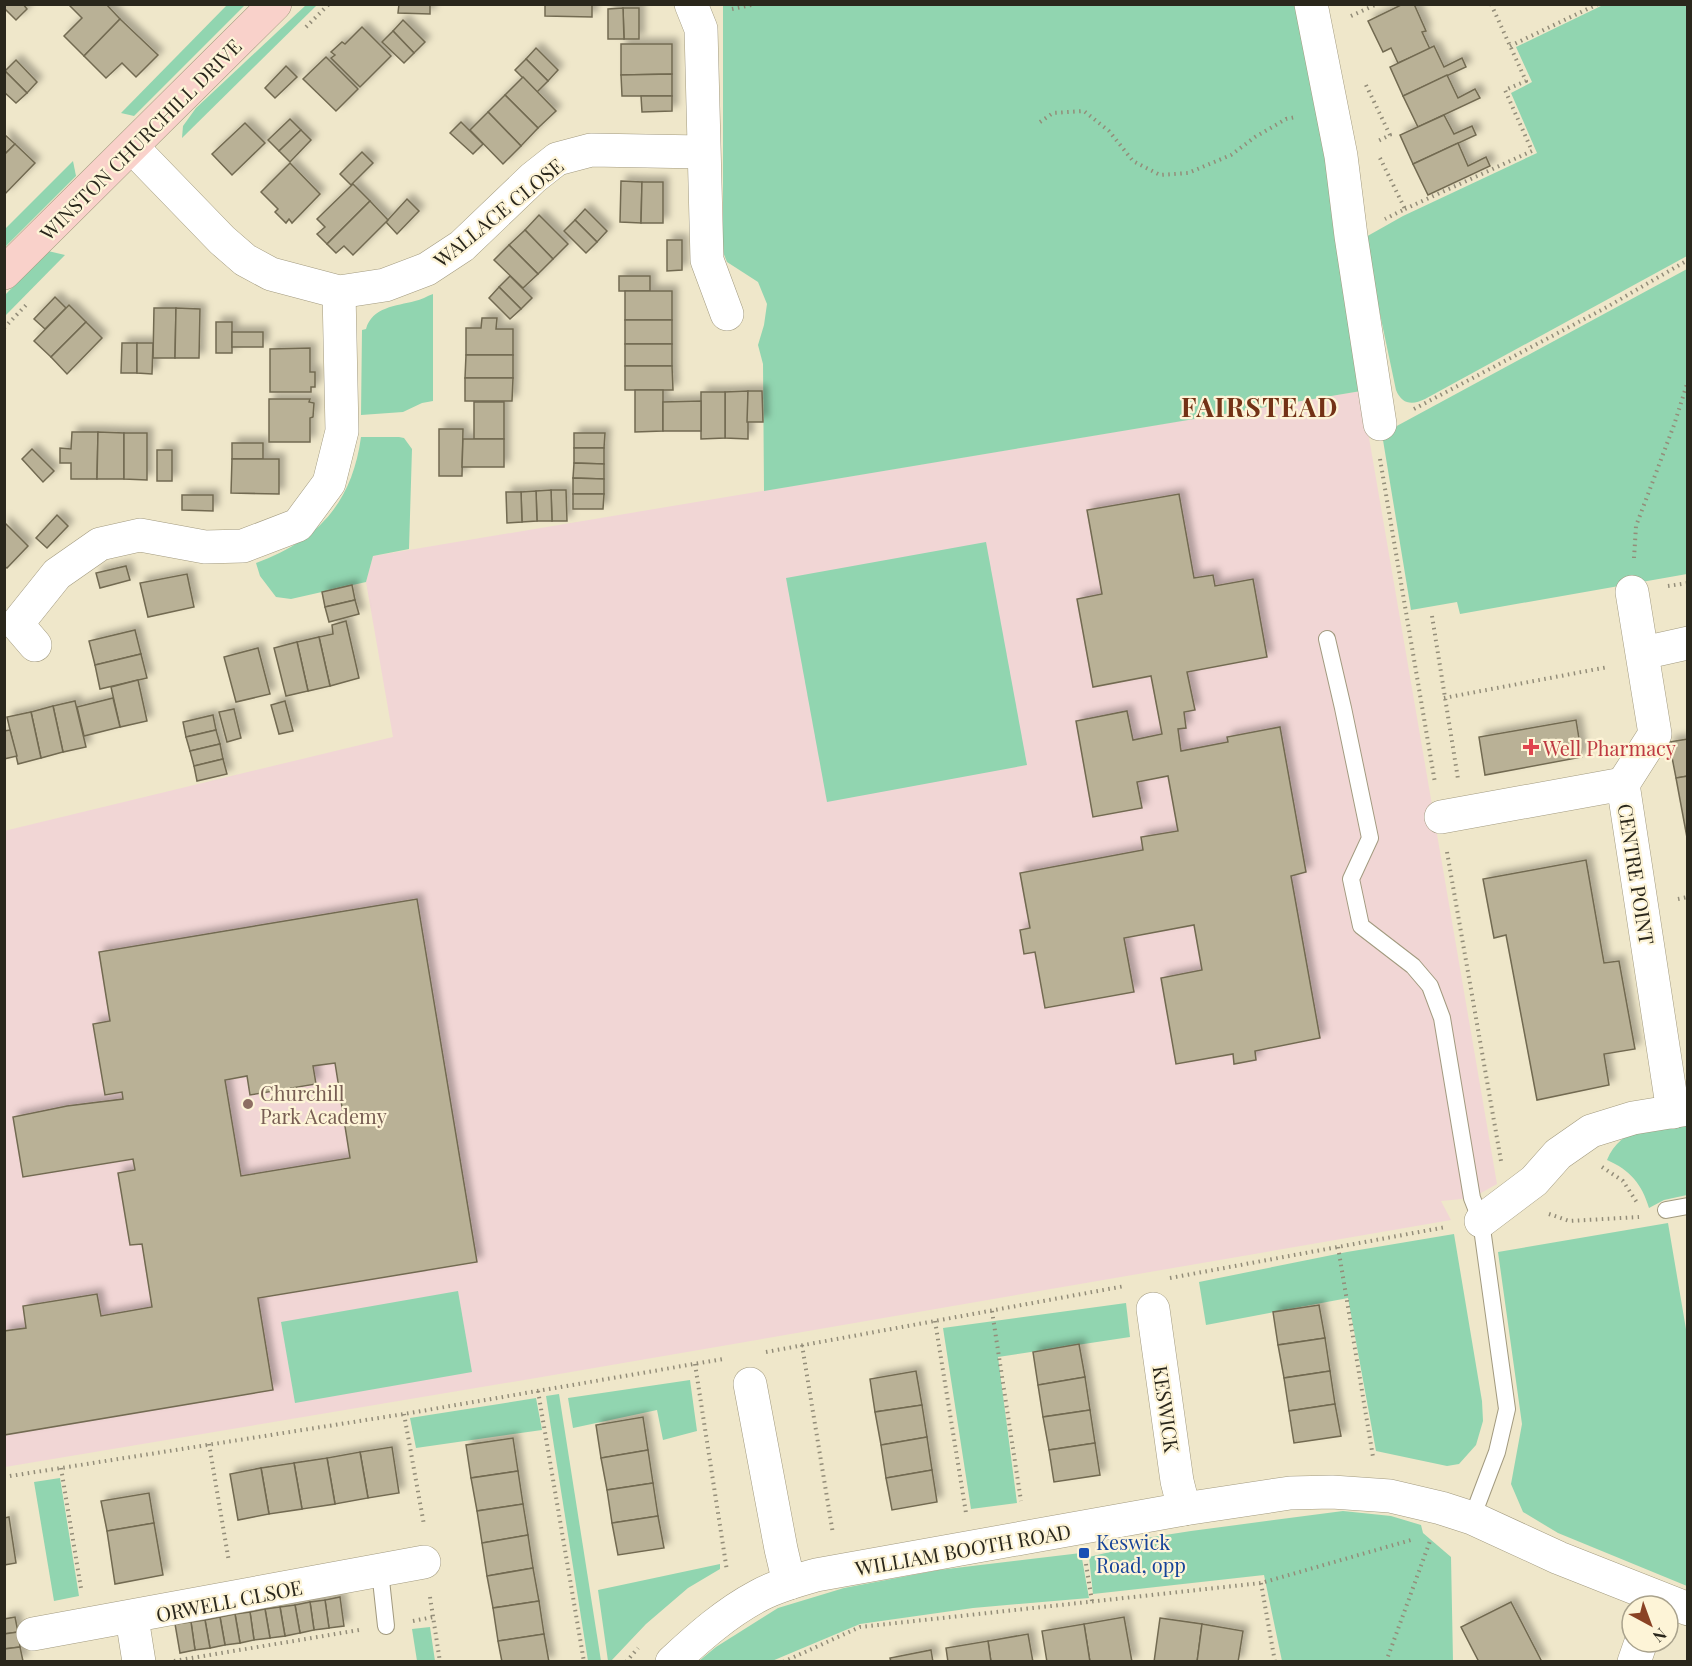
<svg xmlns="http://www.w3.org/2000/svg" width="1692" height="1666" viewBox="0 0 1692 1666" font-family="'Playfair Display',serif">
<defs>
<filter id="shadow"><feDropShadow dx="5.5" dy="-5.5" stdDeviation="3" flood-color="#0004"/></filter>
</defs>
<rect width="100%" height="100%" fill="#efe7ca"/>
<path fill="#f1d6d5" d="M1361,391L1497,1184L1472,1198L1441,1201L1451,1220L536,1378L5,1467L4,831L393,737L366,582L373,556Z"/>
<g fill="#91d5b0">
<path d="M227,5H245L134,116L121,113Z"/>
<path d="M306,5H317L182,138L183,126L196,108Z"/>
<path d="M723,5H1301L1361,391L764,491L763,364L758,345L764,325L767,304L758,282L727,262L723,252Z"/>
<path d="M1603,5H1687V256L1425,399C1413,405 1402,405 1396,390L1364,238L1403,216L1537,153L1511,93L1532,82L1516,47Z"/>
<path d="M73,161L76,176L5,247V229Z"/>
<path d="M48,251L65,255L5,316V295Z"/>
<path d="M1687,269V574L1460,614L1457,602L1411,610L1382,434Z"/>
<path d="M433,294V401L422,403L403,412L361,415L362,330L366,329C372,307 396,306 415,301C421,300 427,296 433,294Z"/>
<path d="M361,437H399L404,438L412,449L409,549L373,556L366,582L291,599L276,597L260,576L256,563C318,540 352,503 361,437Z"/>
<path d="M986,542L1027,765L827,802L786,578Z"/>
<path d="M1687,1120V1195L1664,1200L1649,1208C1642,1184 1630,1170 1607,1160C1621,1126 1656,1126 1687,1120Z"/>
<path d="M1668,1223L1687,1335V1586L1558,1533L1523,1512L1511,1484L1522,1424L1498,1252Z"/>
<path d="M1454,1234L1482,1401L1483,1421L1476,1445L1459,1464L1447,1466L1376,1451L1348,1298L1206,1325L1199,1282L1347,1252Z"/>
<path d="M458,1291L472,1372L295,1403L281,1322Z"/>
<path d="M1126,1303L1130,1337L998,1357L1017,1503L971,1509L943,1328Z"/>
<path d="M690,1380L697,1431L663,1440L657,1410L573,1428L568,1398Z"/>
<path d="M559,1394L601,1661H588L546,1396Z"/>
<path d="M536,1398L542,1430L416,1448L410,1418Z"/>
<path d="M60,1478L79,1596L54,1601L34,1482Z"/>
<path d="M1343,1511L1391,1516L1421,1525L1423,1533L1451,1557L1453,1661H1282L1264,1575L1093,1594L1089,1557L1114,1551V1543L1191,1531Z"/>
<path d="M1081,1553L1089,1598L973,1608L860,1624L772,1661H699L716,1647L778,1608L844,1588L939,1570Z"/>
<path d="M720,1564V1569L688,1588L646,1624L611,1661H608L598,1590Z"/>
<path d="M430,1627L435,1661H417L412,1629Z"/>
</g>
<g fill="#b9b196" stroke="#726a51" stroke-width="1.5" fill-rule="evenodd" filter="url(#shadow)">
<path d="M4,4H23L27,9L16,20L4,8Z"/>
<path d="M106,4L120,19L84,56L64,36L82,18L69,5Z"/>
<path d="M399,4H430V14L398,13Z"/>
<path d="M545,4H592V17L545,16Z"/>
<path d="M1403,4H1414L1426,31L1422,32L1430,49L1398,63L1391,48L1383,52L1368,21Z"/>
<path d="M623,8H639V39H624Z"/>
<path d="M623,8L624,39H608V9Z"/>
<path d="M120,19L158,55L136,77L122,63L106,78L84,56Z"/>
<path d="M403,20L425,42L414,53L393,31Z"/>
<path d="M362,27L391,56L360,87L331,58L335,55L331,52L342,42L345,44Z"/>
<path d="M393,31L414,53L404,63L382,42Z"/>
<path d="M621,44H672V74L621,75Z"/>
<path d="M1434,46L1444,67L1462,58L1466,67L1403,96L1390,67Z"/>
<path d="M536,48L558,70L548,81L526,59Z"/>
<path d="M326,57L358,89L336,111L303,79Z"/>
<path d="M526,59L548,81L537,92L515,70Z"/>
<path d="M16,60L37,82L27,93L5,71Z"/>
<path d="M286,66L297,77L275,98L265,88Z"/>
<path d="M5,71L27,93L16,103L4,92Z"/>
<path d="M672,74V96H622L621,75Z"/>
<path d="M1447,75L1458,98L1475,89L1480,98L1418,127L1403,96Z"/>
<path d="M523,77L556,111L538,128L505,95Z"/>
<path d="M505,95L538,128L521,146L488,112Z"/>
<path d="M641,96H672V111L642,112Z"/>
<path d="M488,112L521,146L503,164L470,130Z"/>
<path d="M1444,115L1454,134L1472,126L1476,135L1413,164L1400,135Z"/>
<path d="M290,119L301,130L279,151L268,140Z"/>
<path d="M461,122L483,144L473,154L450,133Z"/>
<path d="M245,123L265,143L232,175L212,154Z"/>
<path d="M301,130L311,140L290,162L279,151Z"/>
<path d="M4,134L15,144L4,155Z"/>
<path d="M1458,143L1468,166L1486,157L1490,166L1428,195L1413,164Z"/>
<path d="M15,144L35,163L4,195V155Z"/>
<path d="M362,152L373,163L351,185L340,174Z"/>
<path d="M290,163L320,194L292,223L289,219L286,223L275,212L278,209L261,192Z"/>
<path d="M621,181L642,182L641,223L620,222Z"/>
<path d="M642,182H663V223H641Z"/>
<path d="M353,184L370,201L327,244L317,234L325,227L317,219Z"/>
<path d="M407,199L419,211L397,234L386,222Z"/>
<path d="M370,201L388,220L353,255L344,246L336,253L327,244Z"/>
<path d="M585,209L607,231L597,242L575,220Z"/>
<path d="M539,215L568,244L553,259L525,230Z"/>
<path d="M575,220L597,242L586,253L564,231Z"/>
<path d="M525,230L553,259L538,274L509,245Z"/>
<path d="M667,240H682V270L667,271Z"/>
<path d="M509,245L538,274L523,288L494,260Z"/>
<path d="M510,276L532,298L521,309L499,287Z"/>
<rect x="619" y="276" width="31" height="15"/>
<path d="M499,287L521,309L510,319L489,298Z"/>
<rect x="625" y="291" width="47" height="29"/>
<path d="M55,297L66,308L45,329L34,319Z"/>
<path d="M69,305L86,322L51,357L34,341Z"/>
<path d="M154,308H176L175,358H153Z"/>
<path d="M176,308L200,309L199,358H175Z"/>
<path d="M482,318H497L496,329H513V355H466V328H481Z"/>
<rect x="625" y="320" width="47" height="24"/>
<path d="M86,322L102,338L67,374L51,357Z"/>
<rect x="216" y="322" width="16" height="31"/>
<rect x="232" y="332" width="31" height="15"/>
<path d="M122,343H137V373H121Z"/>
<path d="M137,343H153L152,374L137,373Z"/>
<rect x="625" y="344" width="47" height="22"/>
<path d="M310,348V372H315V387H311V392H270V349Z"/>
<path d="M466,355H513V378H465Z"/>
<path d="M625,366H672L673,390H625Z"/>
<path d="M465,378H513L512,401H465Z"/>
<path d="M635,390H663V431L635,432Z"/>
<path d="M748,391V439L725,438V392Z"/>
<path d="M748,391H762L763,422H747Z"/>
<path d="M701,392H725V438L701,439Z"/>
<path d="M269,399H310L309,402L314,403L313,417L310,418V442H269Z"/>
<path d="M701,401V431H663V402Z"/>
<rect x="474" y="402" width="30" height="37"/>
<path d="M439,429H463L462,476H439Z"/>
<path d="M72,432H98L97,479H71V463H60V448L71,449Z"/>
<path d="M98,432L124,433V479H97Z"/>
<path d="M124,433H147V480L124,479Z"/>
<path d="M574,433H605L604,448H574Z"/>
<path d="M463,439H504V467H462Z"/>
<rect x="232" y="443" width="31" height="16"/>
<path d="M574,448H604V464L574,463Z"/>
<path d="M32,449L54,471L43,482L22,459Z"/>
<rect x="157" y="450" width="15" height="31"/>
<path d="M232,459H279V494L231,493Z"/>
<path d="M574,463L604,464V479L573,478Z"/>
<path d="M573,478L604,479V494H573Z"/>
<path d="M551,490H566L567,521H552Z"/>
<path d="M551,490L552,521H537L536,491Z"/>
<path d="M536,491L537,521L522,522L521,492Z"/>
<path d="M506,492H521L522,522L507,523Z"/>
<path d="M573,494H604L603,509H573Z"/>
<path d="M1179,494L1194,578L1213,575L1215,586L1253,579L1267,657L1187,672L1195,710L1184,712L1186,728L1178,729L1181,751L1228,742L1227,737L1280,727L1306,872L1291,876L1320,1038L1255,1051L1256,1060L1234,1064L1233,1054L1176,1064L1161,978L1202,970L1194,925L1124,938L1134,992L1045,1008L1035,952L1024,954L1020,930L1030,928L1020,873L1143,850L1141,837L1178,831L1168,776L1137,782L1142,808L1093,817L1076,721L1127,711L1133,740L1162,734L1151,676L1093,687L1077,599L1102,594L1087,510Z"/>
<path d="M182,495H213V511L182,510Z"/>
<path d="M57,515L68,526L47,548L36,538Z"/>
<path d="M4,522L28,546L7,568L4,566Z"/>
<path d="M126,566L130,580L100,588L96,573Z"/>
<path d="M187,574L194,607L148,617L140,583Z"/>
<path d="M352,585L355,600L325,607L322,592Z"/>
<path d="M355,600L359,614L329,622L325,607Z"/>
<path d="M346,621L359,678L330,686L319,637L333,634L332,625Z"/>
<path d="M135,630L141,654L95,665L89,641Z"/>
<path d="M319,637L330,686L308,691L297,642Z"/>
<path d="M297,642L308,691L286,696L274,648Z"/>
<path d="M258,648L270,694L236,702L224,657Z"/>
<path d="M141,654L147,678L100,689L95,665Z"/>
<path d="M138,680L147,721L120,727L111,687Z"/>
<path d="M113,698L120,727L84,736L77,707Z"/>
<path d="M75,701L86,747L63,752L53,706Z"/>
<path d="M285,701L293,731L279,734L271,705Z"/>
<path d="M53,706L63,752L41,758L31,712Z"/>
<path d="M234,709L241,738L227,742L219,712Z"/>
<path d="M31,712L41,758L18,764L7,717Z"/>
<path d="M213,715L216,730L186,737L183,722Z"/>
<path d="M1576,720L1582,757L1485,775L1479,737Z"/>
<path d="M10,730L17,756L4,759V731Z"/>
<path d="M216,730L220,744L190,751L186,737Z"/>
<path d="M1688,739V776L1676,778L1669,742Z"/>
<path d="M220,744L223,759L194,766L190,751Z"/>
<path d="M223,759L227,774L197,781L194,766Z"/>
<path d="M1688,776V843L1676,778Z"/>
<path d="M1586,860L1604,963L1619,961L1635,1049L1604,1054L1609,1085L1537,1100L1506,935L1494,938L1483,879Z"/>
<path d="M417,899L477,1262L258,1298L273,1390L4,1435V1331L26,1328L23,1306L97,1294L101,1316L152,1307L142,1244L130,1245L118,1173L135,1170L133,1159L23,1177L13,1117L67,1106L123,1099L122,1092L105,1095L93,1024L110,1021L99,952ZM335,1063L350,1158L241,1176L225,1080L247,1076L250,1095L316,1084L313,1066Z"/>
<path d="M1319,1305L1325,1338L1278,1345L1273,1312Z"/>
<path d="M1325,1338L1330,1371L1284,1378L1278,1345Z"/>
<path d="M1079,1344L1085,1377L1038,1385L1033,1352Z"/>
<path d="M916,1371L922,1405L875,1412L870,1379Z"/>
<path d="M1330,1371L1335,1404L1289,1411L1284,1378Z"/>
<path d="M1085,1377L1090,1410L1043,1417L1038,1385Z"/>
<path d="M1335,1404L1341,1436L1294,1443L1289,1411Z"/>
<path d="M922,1405L927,1437L881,1445L875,1412Z"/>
<path d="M1090,1410L1095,1443L1049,1450L1043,1417Z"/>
<path d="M643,1417L648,1450L601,1458L596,1425Z"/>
<path d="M927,1437L932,1470L886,1478L881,1445Z"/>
<path d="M513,1438L518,1471L471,1478L466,1445Z"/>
<path d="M1095,1443L1100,1475L1054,1482L1049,1450Z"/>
<path d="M392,1447L399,1493L368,1498L360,1452Z"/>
<path d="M648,1450L653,1483L607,1490L601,1458Z"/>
<path d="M360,1452L368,1498L335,1504L327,1458Z"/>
<path d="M327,1458L335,1504L302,1509L294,1463Z"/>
<path d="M294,1463L302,1509L269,1514L261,1468Z"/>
<path d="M261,1468L269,1514L238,1520L230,1474Z"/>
<path d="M932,1470L937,1502L892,1510L886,1478Z"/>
<path d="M518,1471L523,1504L477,1511L471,1478Z"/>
<path d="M653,1483L658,1516L612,1523L607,1490Z"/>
<path d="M149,1493L154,1523L107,1531L101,1501Z"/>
<path d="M523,1504L528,1535L482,1543L477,1511Z"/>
<path d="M658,1516L664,1548L618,1555L612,1523Z"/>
<path d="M9,1517L16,1563L4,1565V1518Z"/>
<path d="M154,1523L163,1575L115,1584L107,1531Z"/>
<path d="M528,1535L533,1568L487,1576L482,1543Z"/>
<path d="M533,1568L539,1601L493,1608L487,1576Z"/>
<path d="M340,1597L344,1626L329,1628L325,1600Z"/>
<path d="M325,1600L329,1628L314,1630L310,1602Z"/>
<path d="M539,1601L544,1634L498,1641L493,1608Z"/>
<path d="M310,1602L314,1630L300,1633L295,1605Z"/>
<path d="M1511,1602L1542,1662H1479L1461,1627Z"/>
<path d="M295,1605L300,1633L285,1636L280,1607Z"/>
<path d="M280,1607L285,1636L270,1638L265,1609Z"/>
<path d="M265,1609L270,1638L254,1640L250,1612Z"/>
<path d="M250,1612L254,1640L240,1643L235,1614Z"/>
<path d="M235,1614L240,1643L225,1645L220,1617Z"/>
<path d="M15,1617L18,1632L4,1634V1619Z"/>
<path d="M220,1617L225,1645L210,1648L205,1620Z"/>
<path d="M1124,1617L1132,1662H1090L1084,1624Z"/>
<path d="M1160,1618L1202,1624L1197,1662H1154Z"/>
<path d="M205,1620L210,1648L195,1650L191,1622Z"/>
<path d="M191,1622L195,1650L180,1653L175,1624Z"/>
<path d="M1084,1624L1090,1662H1047L1042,1631Z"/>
<path d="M1202,1624L1243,1631L1238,1662H1197Z"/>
<path d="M18,1632L20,1647L4,1649V1634Z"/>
<path d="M544,1634L549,1662H502L498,1641Z"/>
<path d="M1028,1634L1033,1662H991L988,1641Z"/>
<path d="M988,1641L991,1662H948L946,1648Z"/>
<path d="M20,1647L23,1661L4,1662V1649Z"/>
<path d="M931,1650L933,1662H891L890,1658Z"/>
</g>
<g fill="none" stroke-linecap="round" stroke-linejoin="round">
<g stroke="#a29a7f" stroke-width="18">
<g id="lane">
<path d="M1327,639L1343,708L1370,838L1351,879L1361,926L1413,966L1430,986L1442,1018L1472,1198L1481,1221L1507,1409L1497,1452L1472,1518"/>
<path d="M1666,1210L1688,1206"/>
<path d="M380,1571L386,1626"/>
</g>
</g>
<g stroke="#a29a7f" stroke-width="34">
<g id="street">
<path d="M691,4L701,29L707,260L727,314"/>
<path d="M1311,4L1341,156L1351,236L1380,424"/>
<path d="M132,147L222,240L245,260L271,274L339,292L385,285L427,269L462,246L533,178L557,159L591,150L702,152"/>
<path d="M35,645L17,624L57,574L100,544L140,535L205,547L243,546L298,525L329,483L342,431L339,292"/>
<path d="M1643,653L1688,643"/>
<path d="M1623,784L1655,734L1632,592"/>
<path d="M1441,817L1623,784L1673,1112"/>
<path d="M1481,1221L1534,1181L1558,1154L1591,1131L1633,1118L1688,1109"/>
<path d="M1153,1309L1177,1481L1184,1509"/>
<path d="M750,1384L781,1549L789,1583"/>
<path d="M132,1618L139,1662"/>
<path d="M33,1634L424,1562"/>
<path d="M672,1662C699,1637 726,1613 758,1596C776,1586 796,1581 816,1575L1184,1509L1290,1493L1332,1492L1390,1496L1441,1508L1472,1518L1559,1558L1688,1609"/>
<path d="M1634,1662L1641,1642"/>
</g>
</g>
<g stroke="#a29a7f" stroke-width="34">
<path id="secondary" d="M4,273L275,4"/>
</g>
<g stroke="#938d79" stroke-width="4" stroke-dasharray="1.5 4.5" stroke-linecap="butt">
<path d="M732,9L756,4"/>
<path d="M1351,16L1377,4"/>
<path d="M306,27L329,4"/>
<path d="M1510,46L1598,4"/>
<path d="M1366,85L1390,135L1376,142"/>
<path d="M1040,122L1053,113L1084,111L1109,131L1133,161L1160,175L1188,173L1231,155L1255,137L1286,119L1296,117"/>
<path d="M1380,158L1405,209L1385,219"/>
<path d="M1405,209L1532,151L1505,90L1526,81L1491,4"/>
<path d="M4,328L28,303"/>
<path d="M1414,409L1607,307L1688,260"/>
<path d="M1380,459L1435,783"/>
<path d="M1634,558L1636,526L1674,425L1688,381"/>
<path d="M1668,586L1688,583"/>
<path d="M1432,616L1458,779"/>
<path d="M1444,698L1608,667"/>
<path d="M1447,852L1501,1161"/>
<path d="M1678,899L1688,897"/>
<path d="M1602,1167L1623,1181L1638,1204"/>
<path d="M1549,1214L1569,1221L1639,1217"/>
<path d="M1338,1247L1373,1457"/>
<path d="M1170,1278L1446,1227"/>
<path d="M992,1311L1021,1501"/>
<path d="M935,1321L966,1513"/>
<path d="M802,1345L833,1534"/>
<path d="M766,1352L1125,1286"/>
<path d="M695,1364L727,1571"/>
<path d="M538,1391L584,1662"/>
<path d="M404,1414L424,1525"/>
<path d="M209,1444L229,1562"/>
<path d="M61,1468L81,1588"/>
<path d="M4,1477L404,1414L723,1359"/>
<path d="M1086,1564L1092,1601"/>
<path d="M1261,1583L1275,1662"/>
<path d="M430,1597L440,1662"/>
<path d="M413,1621L433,1617"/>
<path d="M174,1661L359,1630"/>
<path d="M626,1662L638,1648"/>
<path d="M783,1662L860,1627L1261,1583L1411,1540"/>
<path d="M1386,1662L1430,1541"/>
</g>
<use href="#lane" stroke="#fff" stroke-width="16"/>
<use href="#street" stroke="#fff" stroke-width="33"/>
<use href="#secondary" stroke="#f9d1ca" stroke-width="33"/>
</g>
<path fill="#e0444e" stroke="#fdf4d7" stroke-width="2" d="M1528 738h6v6h6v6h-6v6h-6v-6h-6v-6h6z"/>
<circle fill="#8d6e63" stroke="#fdf4d7" stroke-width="2" cx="248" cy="1104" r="6"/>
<rect fill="#1a4fb4" stroke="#fdf4d7" stroke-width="2" x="1078" y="1547" width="12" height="12" rx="3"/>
<g text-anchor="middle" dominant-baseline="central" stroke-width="4.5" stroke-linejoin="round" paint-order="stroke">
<g font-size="20" fill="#2a271c" stroke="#fdf4d7">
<text transform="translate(140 139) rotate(-45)">WINSTON CHURCHILL DRIVE</text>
<text transform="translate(498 212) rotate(-39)">WALLACE CLOSE</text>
<text transform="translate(1637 874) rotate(81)">CENTRE POINT</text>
<text transform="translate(1167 1409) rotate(82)">KESWICK</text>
<text transform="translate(963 1549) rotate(-10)">WILLIAM BOOTH ROAD</text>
<text transform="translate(229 1600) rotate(-11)">ORWELL CLSOE</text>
</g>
<g font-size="20" fill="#be3a42" stroke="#fdf4d7" text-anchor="start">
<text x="1543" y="747">Well Pharmacy</text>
</g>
<g font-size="20" fill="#785e54" stroke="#fdf4d7" text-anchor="start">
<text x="260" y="1092">Churchill<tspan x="260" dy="23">Park Academy</tspan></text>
</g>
<g font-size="20" fill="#164399" stroke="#fdf4d7" text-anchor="start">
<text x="1096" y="1541">Keswick<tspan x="1096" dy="23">Road, opp</tspan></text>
</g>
<g font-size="26" font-weight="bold" letter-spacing="1.5" fill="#733216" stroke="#fdf4d7">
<text x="1260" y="406">FAIRSTEAD</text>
</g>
</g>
<rect width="1692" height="1666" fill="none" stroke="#2a271c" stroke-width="12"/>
<g transform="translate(1650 1624) rotate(139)"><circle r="28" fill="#fdf4d7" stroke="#a9a28c" stroke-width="1.5"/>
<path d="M0-4.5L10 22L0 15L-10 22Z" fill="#8a4224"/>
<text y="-9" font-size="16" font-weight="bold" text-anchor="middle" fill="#2a271c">N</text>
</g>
</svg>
